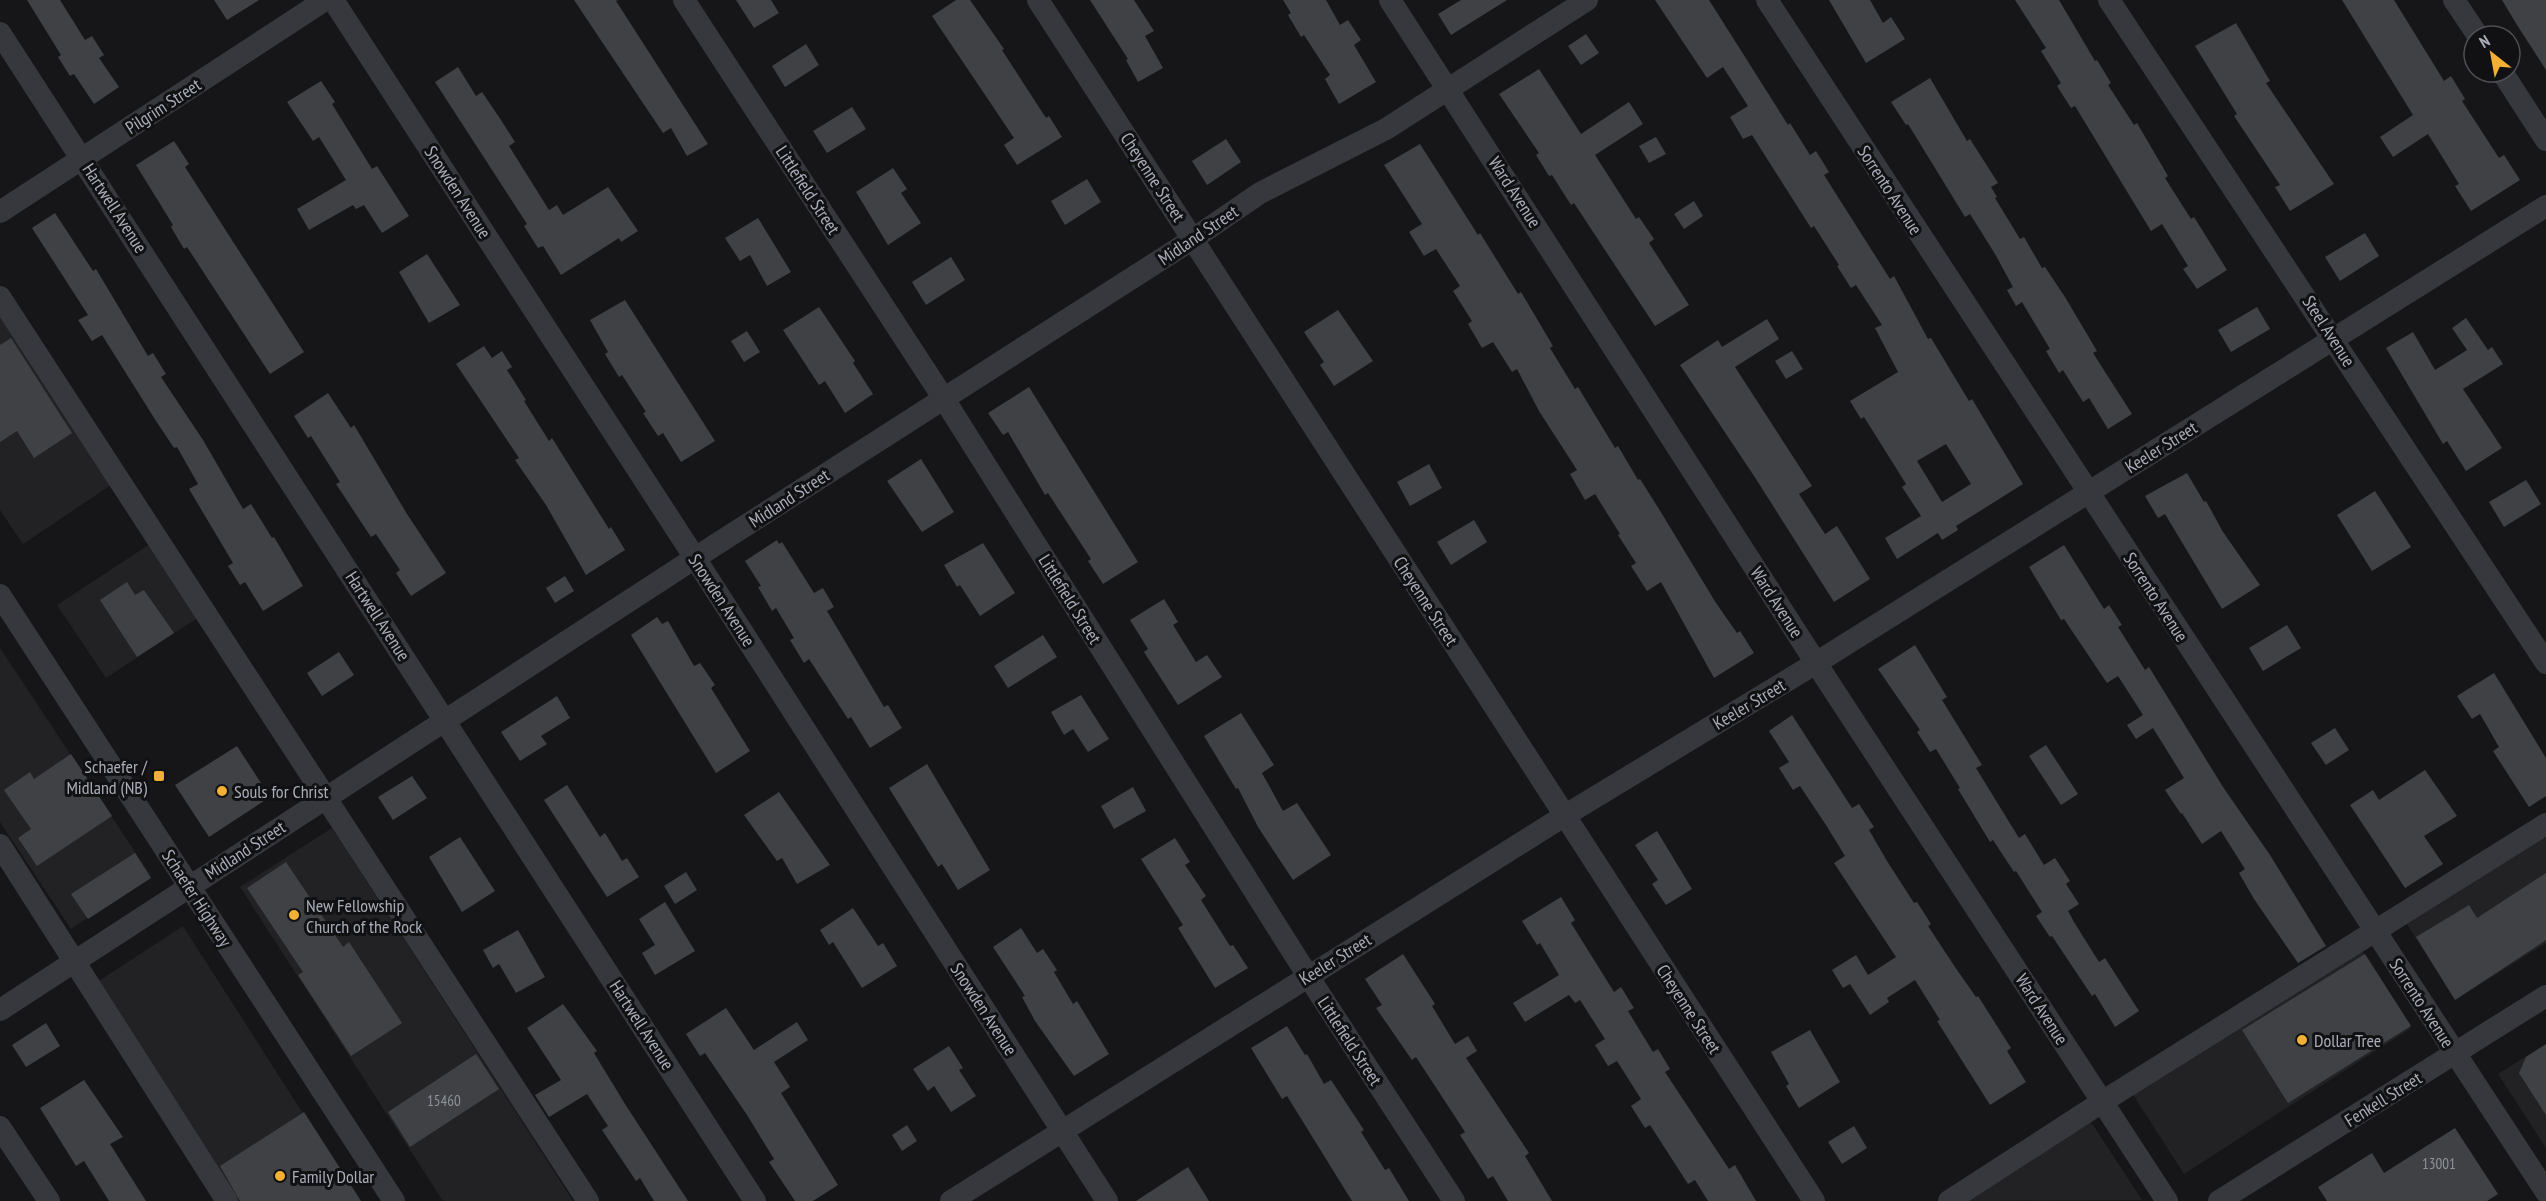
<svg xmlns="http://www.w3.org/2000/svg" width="2546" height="1201" viewBox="0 0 2546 1201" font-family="'PT Sans Narrow',sans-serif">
<rect width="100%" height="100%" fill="#161618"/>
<g fill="#222225">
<path d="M0,313L114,483L23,544L0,510Z"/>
<path d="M150,544L199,617L106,678L57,605Z"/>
<path d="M0,648L151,876L71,929L0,822Z"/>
<path d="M332,828L521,1120L573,1201H443L240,887Z"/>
<path d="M2546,837V943L2455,1000L2407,924Z"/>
<path d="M183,926L359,1201H236L94,984Z"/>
<path d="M2359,946L2411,1028L2184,1174L2132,1093Z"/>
<path d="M2546,1044V1148L2498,1074Z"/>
<path d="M2091,1122L2142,1200L1968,1201Z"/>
</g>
<g fill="#404145" fill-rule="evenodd">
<path d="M27,0H60L85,40L92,36L104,55L99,58L119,87L94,104L74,74L70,76L58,57L61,55Z"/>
<path d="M214,0H259L227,20Z"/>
<path d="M574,0H618L616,1L708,144L687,156L671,128L663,133Z"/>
<path d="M736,0H771L779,13L754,28Z"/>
<path d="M956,0H970L1004,49L1002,50L1046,118L1049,116L1062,137L1017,165L1004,145L1014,138L932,16Z"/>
<path d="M1090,0H1134L1154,31L1145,36L1163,68L1138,82L1126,60L1128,59Z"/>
<path d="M1283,0H1326L1340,25L1348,20L1361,40L1354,45L1376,82L1339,104L1325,79L1330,75L1304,35L1301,37L1288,15L1291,13Z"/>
<path d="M1461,0H1507L1451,35L1438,14Z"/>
<path d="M1655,0H1709L1788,125L1790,123L1810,155L1816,151L1829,172L1824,175L1890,279L1894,276L1928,339L1931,338L1969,401L1972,399L2023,484L1956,526L1958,530L1942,540L1938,533L1897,559L1885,538L1921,516L1902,487L1906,484L1886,452L1864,417L1861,419L1850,401L1898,372L1875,328L1882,325L1856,285L1851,288L1837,266L1839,265L1814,226L1811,228L1752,135L1743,139L1730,117L1748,106L1723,67L1707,78ZM1946,444L1971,484L1942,502L1917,461Z"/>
<path d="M1829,0H1870L1883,23L1891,17L1905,39L1866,63Z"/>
<path d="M2015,0H2059L2095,61L2097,60L2111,83L2108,85L2134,125L2137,123L2168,176L2165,178L2191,219L2194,217L2227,270L2197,289L2183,269L2188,266L2162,224L2151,231L2075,106L2071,108L2057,86L2061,83L2041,51L2046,48Z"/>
<path d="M2342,0H2394L2444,81L2451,76L2465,99L2462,101L2499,158L2504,155L2520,180L2471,211L2455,186L2459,184L2428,134L2393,157L2380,137L2413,115Z"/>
<path d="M2502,0H2546V70L2517,25Z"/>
<path d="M2236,23L2270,81L2266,83L2334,184L2290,211L2275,187L2280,185L2234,116L2237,114L2195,46Z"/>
<path d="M1586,34L1599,53L1581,65L1568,46Z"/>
<path d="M806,44L819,65L785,87L772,66Z"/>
<path d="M458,67L476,96L482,92L501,120L515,142L509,146L549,210L557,205L563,215L608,187L638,231L621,242L619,238L561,275L543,246L538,248L524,226L527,224L435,82Z"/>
<path d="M1539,69L1581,134L1629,102L1643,124L1595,155L1636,219L1639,217L1654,239L1649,243L1689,305L1655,326L1574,203L1571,205L1552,175L1549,176L1536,155L1539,153L1499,94Z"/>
<path d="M1930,78L1967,141L1970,139L1998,183L1991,187L1997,197L1995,198L2020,239L2024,237L2042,268L2045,267L2065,297L2097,351L2093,353L2132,414L2108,429L2089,398L2083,402L2063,370L2059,373L2046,351L2050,349L2022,302L2016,306L2007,290L2013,287L1995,254L1970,214L1965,217L1908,124L1906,125L1891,102Z"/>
<path d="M321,81L335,102L332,104L372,169L377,166L409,216L382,233L364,205L356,209L353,205L309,230L297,209L346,180L319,137L313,141L287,102Z"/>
<path d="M852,107L866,129L827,153L813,131Z"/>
<path d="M1656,137L1666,154L1649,163L1639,146Z"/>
<path d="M1226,139L1241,162L1207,185L1192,161Z"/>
<path d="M174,141L189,164L185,167L304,352L270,374L187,247L184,249L171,227L173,225L136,165Z"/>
<path d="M1420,144L1478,235L1480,233L1518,294L1521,292L1553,346L1550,348L1575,389L1578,387L1615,448L1618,446L1638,480L1640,479L1659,509L1716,603L1737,633L1740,631L1754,653L1714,678L1661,582L1647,591L1631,566L1636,563L1618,535L1620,534L1595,494L1585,500L1570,474L1577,470L1539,411L1517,369L1512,372L1493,342L1482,348L1468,324L1472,321L1453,291L1460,286L1436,249L1424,256L1409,232L1422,224L1384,165Z"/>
<path d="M893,168L907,189L901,193L921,223L888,245L856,192Z"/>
<path d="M1087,179L1101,202L1065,225L1051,201Z"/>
<path d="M1694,201L1703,216L1684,229L1674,214Z"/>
<path d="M55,213L93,271L96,269L148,356L153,353L166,374L161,377L203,440L243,509L251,504L272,538L274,537L303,586L263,611L245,582L240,585L228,566L233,563L189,489L198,484L177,447L174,448L156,421L102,335L92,341L78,320L88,315L32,228Z"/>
<path d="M758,218L791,272L767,286L750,255L740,261L725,238Z"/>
<path d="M2365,233L2379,256L2340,281L2325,257Z"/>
<path d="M427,254L460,305L429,323L399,272Z"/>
<path d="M951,257L965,280L926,305L912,282Z"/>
<path d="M625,300L715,441L681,462L663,433L658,436L643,413L646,412L622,375L619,377L605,354L608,352L590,320Z"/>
<path d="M819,307L855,361L853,363L873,394L845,413L825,381L819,385L783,330Z"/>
<path d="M2257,307L2270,329L2231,352L2218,330Z"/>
<path d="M1338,310L1373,361L1334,386L1320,365L1324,362L1304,332Z"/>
<path d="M2466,318L2488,350L2492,347L2503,364L2463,389L2502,448L2466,471L2447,441L2443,444L2386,348L2413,332L2435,370L2467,350L2452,328Z"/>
<path d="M1767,319L1779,339L1735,367L1812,486L1799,494L1825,534L1837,526L1870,579L1834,602L1756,479L1680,365L1718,340L1722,347Z"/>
<path d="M747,331L760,352L744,362L731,341Z"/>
<path d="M11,338L72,433L34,458L17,431L0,442V345Z"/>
<path d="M484,346L492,358L502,351L512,367L507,370L526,400L524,401L549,441L552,438L609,529L611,527L625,550L586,575L546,505L515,460L519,458L456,364Z"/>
<path d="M1792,351L1803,369L1786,379L1775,361Z"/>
<path d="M1029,387L1138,562L1103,584L1088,561L1091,559L1048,493L1045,495L1008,432L1003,435L988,413Z"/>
<path d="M328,393L351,428L354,425L407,514L446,573L411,596L396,573L400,570L376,534L371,537L336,484L340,482L311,436L308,438L294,416Z"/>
<path d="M921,459L954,512L922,532L887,481Z"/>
<path d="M1429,464L1442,488L1410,506L1397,482Z"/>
<path d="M2187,473L2204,502L2206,501L2223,532L2260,585L2222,609L2165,514L2158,518L2145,496Z"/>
<path d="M2526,480L2541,504L2504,527L2489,502Z"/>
<path d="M2375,491L2411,547L2372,571L2337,515Z"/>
<path d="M1474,520L1487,542L1451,565L1437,542Z"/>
<path d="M777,540L779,544L782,542L814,593L823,588L834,607L827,611L884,707L888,705L902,728L870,748L851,717L848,719L809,659L804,663L790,640L794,638L776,608L772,611L758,587L761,586L745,561Z"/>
<path d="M983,543L1015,593L980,616L960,585L957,587L944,565Z"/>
<path d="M2064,545L2104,609L2109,605L2122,625L2118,627L2145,670L2149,667L2223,787L2270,855L2326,946L2298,963L2254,899L2239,873L2245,869L2221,831L2202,844L2182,813L2181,814L2165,790L2184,778L2153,728L2136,739L2127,725L2143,715L2118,676L2107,683L2064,619L2061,620L2029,567Z"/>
<path d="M565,576L574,591L555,603L546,588Z"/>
<path d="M127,582L135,595L144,590L174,633L137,657L100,600Z"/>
<path d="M1164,599L1178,622L1173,625L1196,662L1207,655L1222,677L1178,705L1144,652L1148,649L1130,620Z"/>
<path d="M657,617L662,624L668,621L694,666L700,663L715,685L711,688L750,751L716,773L631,635Z"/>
<path d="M2287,625L2301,648L2263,671L2249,648Z"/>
<path d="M1043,635L1057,657L1008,688L994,666Z"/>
<path d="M1915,645L1947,697L1942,700L1982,765L1976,768L2019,838L2025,834L2044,865L2055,858L2070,881L2066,884L2079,904L2068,911L2074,922L2099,962L2105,958L2139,1011L2115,1027L2095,994L2092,996L2052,936L2050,937L2036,916L2042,912L2016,871L2014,872L1993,840L1990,842L1958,789L1960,788L1936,749L1930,752L1917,732L1920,730L1878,669Z"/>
<path d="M339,652L354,675L322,696L307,673Z"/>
<path d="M2494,673L2546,758V796L2529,807L2493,751L2499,747L2480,714L2472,719L2457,696Z"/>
<path d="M1081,695L1109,739L1088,752L1073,729L1064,735L1051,712Z"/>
<path d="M557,696L570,718L541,736L547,744L520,761L501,732Z"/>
<path d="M1241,713L1274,765L1262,773L1283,811L1297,803L1331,855L1293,880L1258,827L1238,788L1236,789L1204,736Z"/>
<path d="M1792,715L1852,808L1859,804L1874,827L1869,830L1887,861L1914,903L1917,902L1931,924L1928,926L1955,967L1976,997L1978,996L2011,1048L2007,1051L2026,1082L1990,1105L1937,1021L1940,1020L1915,980L1887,998L1889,1002L1870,1015L1850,984L1843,988L1832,970L1856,955L1868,975L1896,957L1834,863L1845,856L1826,825L1800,786L1793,790L1779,768L1789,762L1769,731Z"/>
<path d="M2335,728L2349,750L2326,765L2311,743Z"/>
<path d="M2046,745L2078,794L2061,805L2029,756Z"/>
<path d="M237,746L270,797L209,837L175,785Z"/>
<path d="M71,754L112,816L37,866L18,838L31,829L4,790L30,772L34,779Z"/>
<path d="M927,764L990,870L958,890L942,864L938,867L889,788Z"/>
<path d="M2425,770L2457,816L2424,836L2443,864L2405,888L2350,805L2373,790L2379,800Z"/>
<path d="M412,776L427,798L393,820L378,797Z"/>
<path d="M567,785L600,837L605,833L622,861L627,858L639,877L607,897L544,800Z"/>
<path d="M1133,787L1146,811L1114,829L1101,806Z"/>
<path d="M779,792L830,865L797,884L782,858L777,861L744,815Z"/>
<path d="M1657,831L1692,889L1666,905L1652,884L1658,880L1635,845Z"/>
<path d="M460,837L495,891L462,912L429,857Z"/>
<path d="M1175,838L1190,862L1185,865L1206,896L1201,900L1230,946L1233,945L1248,968L1215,988L1178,928L1183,925L1141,859Z"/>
<path d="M135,853L151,878L88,919L71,894Z"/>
<path d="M286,862L343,947L349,942L402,1023L351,1056L298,975L303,972L247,888Z"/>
<path d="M686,872L697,890L675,904L664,886Z"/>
<path d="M2546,873V940L2455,1000L2416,937L2469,905L2477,918Z"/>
<path d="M1561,897L1575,920L1571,923L1614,992L1621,987L1634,1008L1628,1011L1653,1052L1658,1049L1670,1069L1665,1072L1729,1169L1735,1165L1756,1201H1708L1695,1180L1688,1184L1650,1125L1645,1128L1631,1106L1641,1099L1617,1061L1608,1066L1595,1045L1605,1039L1580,1000L1575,1003L1569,995L1525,1022L1513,1003L1559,975L1540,943L1537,945L1522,921Z"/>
<path d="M665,902L695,951L655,975L642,953L655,945L639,919Z"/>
<path d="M853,908L878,946L883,943L897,966L862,988L833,942L829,945L820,930Z"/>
<path d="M1021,928L1037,953L1043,949L1057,970L1054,972L1073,1004L1077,1001L1109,1054L1074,1076L1035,1021L1022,997L1025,996L993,947Z"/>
<path d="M518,930L545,977L516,993L499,964L493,968L483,950Z"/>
<path d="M1403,954L1435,1004L1432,1006L1455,1044L1468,1036L1477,1051L1466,1058L1529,1153L1525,1156L1552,1201H1508L1493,1176L1488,1179L1460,1135L1465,1132L1416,1057L1412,1060L1376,1008L1382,1005L1365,979Z"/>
<path d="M2365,954L2411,1026L2288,1103L2242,1030Z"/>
<path d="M563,1004L597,1051L594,1053L625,1104L688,1201H654L640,1178L636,1181L602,1130L608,1126L587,1094L549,1117L535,1095L561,1080L527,1028Z"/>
<path d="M726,1008L754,1050L797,1022L808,1040L774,1062L790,1087L781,1093L838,1185L813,1201H795L769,1162L774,1159L747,1115L705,1053L700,1056L686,1034Z"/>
<path d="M46,1023L60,1046L26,1067L12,1045Z"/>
<path d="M1287,1026L1305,1055L1307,1054L1324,1084L1331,1080L1364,1130L1361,1132L1385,1170L1389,1168L1409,1201H1352L1287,1096L1282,1099L1251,1048Z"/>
<path d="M1810,1030L1840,1082L1799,1108L1786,1086L1789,1084L1771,1052Z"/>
<path d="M2546,1044V1115L2519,1073L2526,1057Z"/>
<path d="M949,1046L963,1068L959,1070L976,1096L951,1112L934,1086L928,1091L913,1069Z"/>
<path d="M476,1054L499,1089L410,1147L388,1112Z"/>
<path d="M84,1080L123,1137L110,1144L146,1201H109L84,1161L76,1166L40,1108Z"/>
<path d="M304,1112L361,1201H240L220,1166Z"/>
<path d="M907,1125L917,1141L902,1151L892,1135Z"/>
<path d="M1854,1126L1867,1148L1842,1164L1828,1142Z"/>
<path d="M2455,1128L2498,1194L2487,1201H2327L2318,1187L2372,1153L2384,1173Z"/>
<path d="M1188,1167L1209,1201H1136Z"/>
</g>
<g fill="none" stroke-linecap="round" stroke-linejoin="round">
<g stroke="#37383d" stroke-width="22">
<path d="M333,0L695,558L1107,1201"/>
<path d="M684,0L944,399L1308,976L1454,1201"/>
<path d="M1038,0L1814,1201"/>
<path d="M1390,0L1816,663L2167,1201"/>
<path d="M1767,0L2546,1192"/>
<path d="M2109,0L2546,663"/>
<path d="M2454,0L2478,36"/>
<path d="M0,33L755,1201"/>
<path d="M2502,72L2546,140"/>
<path d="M0,212L325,0"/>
<path d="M0,297L588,1201"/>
<path d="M0,595L394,1201"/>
<path d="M0,845L227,1201"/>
<path d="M0,1010L695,558L1193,239L1260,193L1386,129L1587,0"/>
<path d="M0,1127L49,1201"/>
<path d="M951,1201L1564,816L1816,663L2546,206"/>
<path d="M1949,1201L2102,1102L2546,824"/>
<path d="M2219,1201L2546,996"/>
</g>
</g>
<g fill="#f2b134" stroke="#111113" stroke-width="2">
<rect x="153" y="770" width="12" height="12" rx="3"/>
<circle cx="222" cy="791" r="6"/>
<circle cx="294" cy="915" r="6"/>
<circle cx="2302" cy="1040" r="6"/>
<circle cx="280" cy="1176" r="6"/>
</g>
<g text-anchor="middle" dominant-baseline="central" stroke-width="6" stroke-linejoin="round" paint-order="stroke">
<g font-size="15" fill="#8e929b">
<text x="444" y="1100">15460</text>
<text x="2439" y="1163">13001</text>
</g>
<g font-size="18" fill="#a8adb8" stroke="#111113">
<text transform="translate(163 106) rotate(-33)">Pilgrim Street</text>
<text transform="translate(1153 177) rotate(57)">Cheyenne Street</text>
<text transform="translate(808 190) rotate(57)">Littlefield Street</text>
<text transform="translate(1890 190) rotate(57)">Sorrento Avenue</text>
<text transform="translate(458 192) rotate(57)">Snowden Avenue</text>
<text transform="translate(1515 192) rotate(57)">Ward Avenue</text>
<text transform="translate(115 208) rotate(57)">Hartwell Avenue</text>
<text transform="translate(1198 235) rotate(-34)">Midland Street</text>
<text transform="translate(2329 331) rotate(57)">Steel Avenue</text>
<text transform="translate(2161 447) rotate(-32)">Keeler Street</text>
<text transform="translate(789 498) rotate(-33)">Midland Street</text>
<text transform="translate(2156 597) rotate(57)">Sorrento Avenue</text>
<text transform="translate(1070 599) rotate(58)">Littlefield Street</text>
<text transform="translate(722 600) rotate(57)">Snowden Avenue</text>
<text transform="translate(1426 601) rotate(57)">Cheyenne Street</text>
<text transform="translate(1777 602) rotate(57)">Ward Avenue</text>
<text transform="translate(378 616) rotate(57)">Hartwell Avenue</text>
<text transform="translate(1749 704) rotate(-31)">Keeler Street</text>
<text transform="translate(245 850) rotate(-33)">Midland Street</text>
<text transform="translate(197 898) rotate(57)">Schaefer Highway</text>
<text transform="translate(1335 959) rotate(-32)">Keeler Street</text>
<text transform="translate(2422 1003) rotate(57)">Sorrento Avenue</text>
<text transform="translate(984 1009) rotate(57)">Snowden Avenue</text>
<text transform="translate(1689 1009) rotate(57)">Cheyenne Street</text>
<text transform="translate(2042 1009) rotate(57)">Ward Avenue</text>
<text transform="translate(642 1025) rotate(57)">Hartwell Avenue</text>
<text transform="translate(1350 1041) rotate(57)">Littlefield Street</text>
<text transform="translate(2383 1099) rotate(-32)">Fenkell Street</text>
</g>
<g font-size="18" fill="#a8adb8" stroke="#111113" text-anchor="start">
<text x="147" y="766" text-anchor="end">Schaefer /<tspan x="147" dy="21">Midland (NB)</tspan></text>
<text x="234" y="791">Souls for Christ</text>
<text x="306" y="905">New Fellowship<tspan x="306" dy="21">Church of the Rock</tspan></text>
<text x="2314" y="1040">Dollar Tree</text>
<text x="292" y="1176">Family Dollar</text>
</g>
</g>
<g transform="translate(2492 54) rotate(329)"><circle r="28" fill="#111113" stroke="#4d4f55" stroke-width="1.5"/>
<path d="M0-4.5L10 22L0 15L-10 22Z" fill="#f2b134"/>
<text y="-9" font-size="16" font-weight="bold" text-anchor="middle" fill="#a8adb8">N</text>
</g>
</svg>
